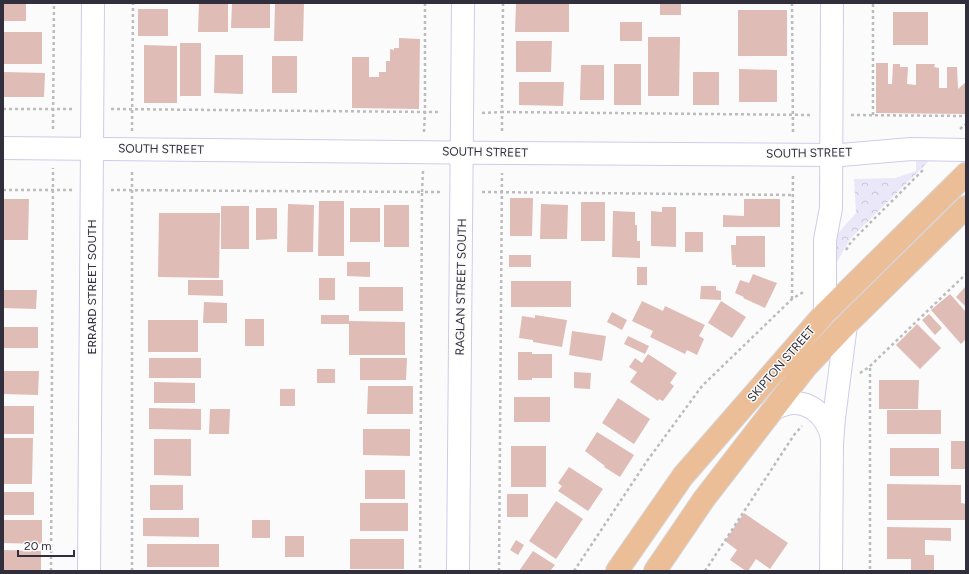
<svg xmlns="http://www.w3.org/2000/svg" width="969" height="574" viewBox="0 0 969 574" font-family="Figtree,sans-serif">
<defs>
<pattern id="forest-crowns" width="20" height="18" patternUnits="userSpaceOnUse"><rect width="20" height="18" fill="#eae7f9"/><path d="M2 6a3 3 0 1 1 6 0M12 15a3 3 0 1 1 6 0" fill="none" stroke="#c9c6d6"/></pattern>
</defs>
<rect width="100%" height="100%" fill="#fbfbfb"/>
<path fill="url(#forest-crowns)" d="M916,158L931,159L850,239L836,264H834V238L856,213L854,179L895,178L916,171Z"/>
<g fill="#dfbcb6">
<rect x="3" y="3" width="23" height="18"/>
<path d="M199,3H228V32H198Z"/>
<path d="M232,3H270V28H231Z"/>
<path d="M275,3H304L303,41H274Z"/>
<path d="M516,3H569V32H515Z"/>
<rect x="660" y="3" width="21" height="12"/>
<rect x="138" y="9" width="30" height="27"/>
<rect x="738" y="10" width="49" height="46"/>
<rect x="893" y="12" width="35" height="33"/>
<rect x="620" y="22" width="22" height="19"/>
<rect x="3" y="32" width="39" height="32"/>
<path d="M648,37H680L679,96H648Z"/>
<path d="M399,38L420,39L419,109L352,108V57H369V77H379V72H386V61H390V49L394,50V48H399Z"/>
<path d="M516,41H552L551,72H516Z"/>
<rect x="180" y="43" width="21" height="53"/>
<path d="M144,45L177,46V103H144Z"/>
<path d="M215,55H243V94L214,93Z"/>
<rect x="272" y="56" width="25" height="37"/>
<path d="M876,63H888V84H892L893,64H900V67H908L907,84L916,85V64H935L934,67L939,68V88H947V67H957L958,89L966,82V114L876,113Z"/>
<rect x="614" y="64" width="27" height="41"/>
<path d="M581,65H604V100H580Z"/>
<path d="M739,69L777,70V102H739Z"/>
<path d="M3,72L45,73L44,97H3Z"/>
<rect x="693" y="72" width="26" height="33"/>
<path d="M519,82H564L563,106L519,105Z"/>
<path d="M510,198H533L532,236H510Z"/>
<path d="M3,199H29L28,240H3Z"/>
<path d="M744,199H780V227H723V215L744,216Z"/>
<path d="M319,201H344V256H318Z"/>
<rect x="581" y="202" width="24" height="39"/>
<path d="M288,204L314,205L313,252H287Z"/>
<path d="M541,204L568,205L567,239H540Z"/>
<rect x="384" y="205" width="25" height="42"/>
<rect x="221" y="206" width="28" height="43"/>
<path d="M662,207H676V247L651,246V211L662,212Z"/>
<path d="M256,208H277V239L256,240Z"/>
<rect x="350" y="208" width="30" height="34"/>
<path d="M613,211L635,212V225H637V241H640V258L612,257Z"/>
<path d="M159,213H220L219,278L158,277Z"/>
<rect x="685" y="232" width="18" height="20"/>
<path d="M736,236H765V267H736V265H732L731,245H736Z"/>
<rect x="509" y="255" width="22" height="12"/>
<path d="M347,262H370V277L347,276Z"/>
<rect x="637" y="267" width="10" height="18"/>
<path d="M753,274L777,283L765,308L743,298L744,297L735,293L740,280L749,283Z"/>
<rect x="319" y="278" width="16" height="22"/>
<path d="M188,280H223V296L188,295Z"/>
<rect x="511" y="281" width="60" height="26"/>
<path d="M701,286H716V290L721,291V300L700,299Z"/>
<path d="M966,286V307L956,297Z"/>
<rect x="359" y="287" width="44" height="24"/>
<path d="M3,290H37L36,309L3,308Z"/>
<path d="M950,294L966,312V339L961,344L931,310Z"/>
<path d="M642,301L663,311L665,306L705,325L699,336L704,339L697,355L687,350L685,354L650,337L653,331L632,321Z"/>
<path d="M721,301L746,317L732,338L708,323Z"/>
<path d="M204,302L227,303V323H203Z"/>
<path d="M612,312L627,320L622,330L607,322Z"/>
<path d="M929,314L942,328L935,335L922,320Z"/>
<path d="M321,315H349V321L405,322V355H349V324H321Z"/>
<path d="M535,315L567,320L562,347L533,342V340L519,338L522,316L535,318Z"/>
<rect x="245" y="319" width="19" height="27"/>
<rect x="148" y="320" width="50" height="32"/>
<path d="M917,324L941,348L920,369L896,345Z"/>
<rect x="3" y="327" width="35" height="21"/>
<path d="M572,331L606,336L602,361L569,355Z"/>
<path d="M628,336L649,346L645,354L624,344Z"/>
<path d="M518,352H532V354H552V378H532V380H518Z"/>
<path d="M648,354L677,373L670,383L674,386L663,401L659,399L658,401L630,382L637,372L629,367L635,358L642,363Z"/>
<rect x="149" y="358" width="52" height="20"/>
<path d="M360,358H407L406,380H360Z"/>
<rect x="317" y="369" width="18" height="14"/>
<path d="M3,371H39L38,395L3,394Z"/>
<path d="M574,372L591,373L590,389L574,388Z"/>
<path d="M879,380H919L918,409H879Z"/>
<path d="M154,382L195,383V403H154Z"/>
<path d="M368,386H413V414H367Z"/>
<rect x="280" y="389" width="15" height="17"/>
<rect x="514" y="397" width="36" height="25"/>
<path d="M618,398L650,419L634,444L602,423Z"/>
<rect x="3" y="406" width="31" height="28"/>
<path d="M149,408L201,409V430L149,429Z"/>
<path d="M210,409H230L229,434H209Z"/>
<rect x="887" y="410" width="54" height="24"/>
<path d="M363,429H410V456L363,455Z"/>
<path d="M597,432L634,455L620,477L604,467L605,466L585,451Z"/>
<path d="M4,438H33L32,484H4Z"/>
<path d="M154,439H191V476L154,475Z"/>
<rect x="951" y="441" width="15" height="28"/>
<rect x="511" y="446" width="35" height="41"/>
<rect x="890" y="448" width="49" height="28"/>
<path d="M569,467L603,489L588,511L558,491L562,486L558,483Z"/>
<rect x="365" y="470" width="40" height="29"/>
<path d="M887,484L961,485V503L966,504V520H887Z"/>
<rect x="150" y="485" width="33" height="25"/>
<rect x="3" y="492" width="31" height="23"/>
<rect x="507" y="494" width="21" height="23"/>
<path d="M556,501L583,519L556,559L529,541Z"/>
<rect x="360" y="503" width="48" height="28"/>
<path d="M744,513L788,543L770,569L756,559L748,571H746L730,560L737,550L725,541Z"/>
<path d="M143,518H199V537L143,536Z"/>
<path d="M3,520H42V544L3,543Z"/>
<rect x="252" y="520" width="18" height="18"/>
<path d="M887,527L951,528V541L925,540V555H934V571H911V559H887Z"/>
<rect x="285" y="536" width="19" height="21"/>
<rect x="350" y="539" width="54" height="30"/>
<path d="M516,540L524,545L518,555L510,550Z"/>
<rect x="147" y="544" width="72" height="23"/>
<path d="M3,550L41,551V570H3Z"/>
<path d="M533,551L555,565L550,571H519Z"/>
</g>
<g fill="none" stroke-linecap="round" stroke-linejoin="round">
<g stroke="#d0cbe9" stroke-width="24">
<g id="minor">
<path d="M3,148L502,153L841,155L911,149L966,150"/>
<path d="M825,313V240L831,208L832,3"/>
<path d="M773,409C780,406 787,403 794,403C815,403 829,421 832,439"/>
<path d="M89,571L93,3"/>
<path d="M458,571L463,3"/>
<path d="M831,571L832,444L834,418L846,325"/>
</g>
</g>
<g stroke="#d6d5d8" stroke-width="24">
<g id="trunk">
<path d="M617,571L683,476L825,313L966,174"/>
<path d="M655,571L704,499L806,367L846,325L966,207"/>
</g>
</g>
<g stroke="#bcbcbf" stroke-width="2.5" stroke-dasharray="3 3" stroke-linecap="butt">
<path d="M503,3L502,112L812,115"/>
<path d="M792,3L793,135"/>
<path d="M3,109H72"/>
<path d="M111,109L425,112V3"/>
<path d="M482,113L502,112V134"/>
<path d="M851,115L966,116"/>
<path d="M873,115V3"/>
<path d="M53,129L54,3"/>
<path d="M960,129L966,124"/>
<path d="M132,131L133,3"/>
<path d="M424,132L425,112H441"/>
<path d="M423,171L422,192H441"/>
<path d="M3,190H72"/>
<path d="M111,190L422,192L420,571"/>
<path d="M482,192L793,195"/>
<path d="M846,250L851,242L924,169"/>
<path d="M792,299L793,174"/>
<path d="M870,368V571"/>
<path d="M860,373L869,367L966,274"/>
<path d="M51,571L53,168"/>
<path d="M132,571V170"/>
<path d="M499,571L502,173"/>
<path d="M574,571L647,461L702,386L792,299L805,291"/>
<path d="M705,571L794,435L802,426"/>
</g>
<use href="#minor" stroke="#fff" stroke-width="22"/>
<use href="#trunk" stroke="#ebbe98" stroke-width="22"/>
</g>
<g text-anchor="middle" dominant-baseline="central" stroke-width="3" stroke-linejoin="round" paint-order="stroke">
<g font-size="12" fill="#312f3b" stroke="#fbfbfb">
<text transform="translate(161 149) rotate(1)">SOUTH STREET</text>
<text transform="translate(485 152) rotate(1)">SOUTH STREET</text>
<text transform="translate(809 153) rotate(-1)">SOUTH STREET</text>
<text transform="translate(92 287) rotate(-90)">ERRARD STREET SOUTH</text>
<text transform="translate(461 287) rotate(-89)">RAGLAN STREET SOUTH</text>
<text transform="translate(781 364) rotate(-49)">SKIPTON STREET</text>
</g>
</g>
<rect width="969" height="574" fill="none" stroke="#312f3b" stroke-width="8"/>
<path d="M18 550v6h56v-6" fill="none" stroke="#312f3b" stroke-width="2"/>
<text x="24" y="550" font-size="12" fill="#312f3b" stroke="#fbfbfb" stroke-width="3" paint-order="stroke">20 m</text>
</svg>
